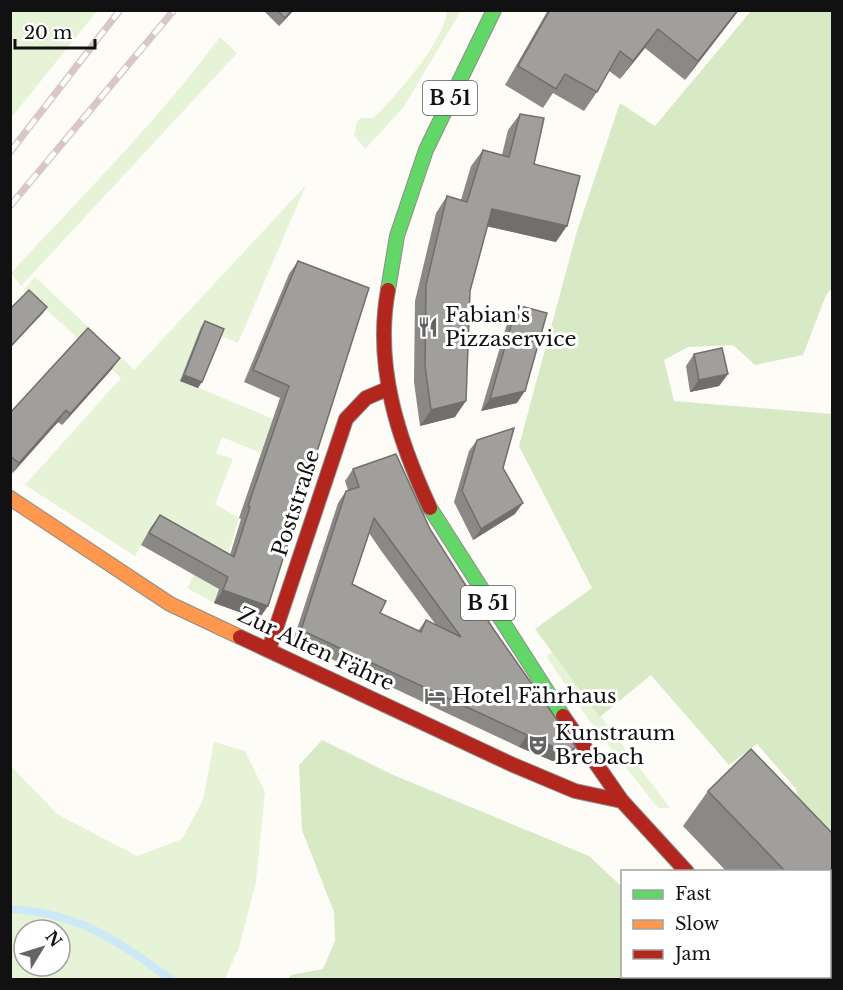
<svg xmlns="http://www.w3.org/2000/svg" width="843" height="990" viewBox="0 0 843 990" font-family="'Libre Baskerville',serif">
<rect width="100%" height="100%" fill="#fdfcf7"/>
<g fill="#e7f3d7" fill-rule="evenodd">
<path d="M11,10L97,11L11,118L10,11Z"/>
<path d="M447,11H461L403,108L365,149L354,135L357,122L362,118H374C396,96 444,42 447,11Z"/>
<path d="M220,37L237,53L21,286L11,273C82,196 157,122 220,37Z"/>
<path d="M306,185L238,343L220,335L180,380L273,419L261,453L222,437L216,453L233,459L215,504L239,518L214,603L187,588L204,558L151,528L135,556L25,485L121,378L24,289L35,277L134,370Z"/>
<path d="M552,652L670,808H658L591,723L546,656Z"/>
<path d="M214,742L245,751L265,792L256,882L239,947L225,979H11V766L57,814L137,856L182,839L203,800ZM24,930H60V966H24Z"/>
</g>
<g fill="#d8eac5">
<path d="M751,11H832V288L826,295L803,355L755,365L733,345L688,347L664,360L674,401L832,414V405V859L795,821L797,790L757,744L729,765L651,675L600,717L535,629L592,588L519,446L577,231L620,103L655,126Z"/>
<path d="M322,740L391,774L589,856L622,887V976H690L692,979H288L291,975L323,969L335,941L334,912L302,830L299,765Z"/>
</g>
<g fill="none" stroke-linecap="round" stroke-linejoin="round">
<path stroke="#cde8f7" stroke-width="8" d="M10,909C81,913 117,941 172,980"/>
<g stroke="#8e8d8b" stroke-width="16">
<g id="fast">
<path d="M388,290L397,236L426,150L494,10"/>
<path d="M430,508L563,716"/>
</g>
</g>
<g stroke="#8e8d8b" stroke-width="16">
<g id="slow">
<path d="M10,498L170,604L240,637"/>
<path d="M783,976L786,980"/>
</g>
</g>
<g stroke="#8e8d8b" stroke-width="16">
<g id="jam">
<path d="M388,290C374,366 398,439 430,508"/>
<path d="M240,637L511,764L575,791L622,801"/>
<path d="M269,649L346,419L366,398L387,389"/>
<path d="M563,716L622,801L687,872"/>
</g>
</g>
<use href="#fast" stroke="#63d668" stroke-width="14"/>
<use href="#slow" stroke="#ff974d" stroke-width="14"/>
<use href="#jam" stroke="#b3261e" stroke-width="14"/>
<g stroke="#d9c6c7" stroke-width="7">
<g id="rail">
<path d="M10,152L120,10"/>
<path d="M10,206L174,10"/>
</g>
</g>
<use href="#rail" stroke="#fff" stroke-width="4.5" stroke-dasharray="14" stroke-linecap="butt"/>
</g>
<g fill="#8a8986" fill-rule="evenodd">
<path d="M263,10H294L279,26Z"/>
<path d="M548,10H739L685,80L645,48L620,79L609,71L597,92L584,111L553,93L543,108L505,85Z"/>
<path d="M520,114L556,242L487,226L470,291L455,417L420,426L414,382L415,301L436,213L447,196L461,200L471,166L483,150L502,155L508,130Z"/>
<path d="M298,261L369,288L259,619L214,603L219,589L141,545L151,527L160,515L230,555L241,519L239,518L280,398L244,382L289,274Z"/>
<path d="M517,305V403L481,411L509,317Z"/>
<path d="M205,321L198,388L180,381L201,327Z"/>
<path d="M694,354L728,374L719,386L690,392L686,366Z"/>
<path d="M112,369L62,425L58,422L10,475V413Z"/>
<path d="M477,440L503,468L515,514L473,540L454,502L469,451Z"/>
<path d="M353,469L430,529L568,759L560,764L519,747L293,641L338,503L346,491L348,490L345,481ZM369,533L382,552L436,625L426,620L418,631L380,613L352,584Z"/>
<path d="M708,791L832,833V980L828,976H830V872H727L683,826Z"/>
</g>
<g fill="#716f6d">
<path d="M292,10H294L279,26L285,18Z"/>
<path d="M738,10H739L685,80L698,61Z"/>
<path d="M658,29L645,48L620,79L633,61Z"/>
<path d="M492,209L567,226L556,242L481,225Z"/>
<path d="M47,307L43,313L10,348V347Z"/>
<path d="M120,358L112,369L62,425L70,414Z"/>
<path d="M728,374L719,386L690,392L699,380Z"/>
<path d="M184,375L202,382L198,388L180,381Z"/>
<path d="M525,391L517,403L481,411L490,399Z"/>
<path d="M466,401L455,417L420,426L431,410Z"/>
<path d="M66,410L58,422L11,475L19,463Z"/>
<path d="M523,503L515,514L473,540L481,529Z"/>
<path d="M223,590L268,606L259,619L214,603Z"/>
<path d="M527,735L576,747L568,759L560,764L519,747Z"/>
</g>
<g fill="#a19f9c" stroke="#716f6d" stroke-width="1.5" fill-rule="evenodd">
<path d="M277,10H292L285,18Z"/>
<path d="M550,10H738L698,61L658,29L633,61L620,51L597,92L565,74L556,89L518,66Z"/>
<path d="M520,114L544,118L534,164L580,176L567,226L492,209L470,291L466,401L431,410L425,366L426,285L447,196L467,202L483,150L509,157Z"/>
<path d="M298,261L369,288L268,606L223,590L228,577L149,533L160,515L234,557L250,507L248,506L289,386L253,370Z"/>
<path d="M29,290L47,307L10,347V309Z"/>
<path d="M517,305L547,313L525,391L490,399Z"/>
<path d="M205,321L224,329L202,382L184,375Z"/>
<path d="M88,328L120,358L70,414L66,410L19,463L10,456V413Z"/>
<path d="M722,348L728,374L699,380L694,354Z"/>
<path d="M514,428L503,468L523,503L481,529L462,491L477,440Z"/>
<path d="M396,454L430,529L492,627L576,747L568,753L527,735L301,630L346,491L359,487L353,469ZM374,518L461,637L426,620L421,632L380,613L386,601L352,584Z"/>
<path d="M751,749L832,833V919L830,916V872H786L708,791Z"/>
</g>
<defs>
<g id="restaurant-bare" transform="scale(1.62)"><path d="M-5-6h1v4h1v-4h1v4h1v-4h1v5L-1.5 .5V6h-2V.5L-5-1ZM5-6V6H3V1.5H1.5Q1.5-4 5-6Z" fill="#646362" stroke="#fff" stroke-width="2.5" paint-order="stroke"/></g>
<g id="hotel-bare" transform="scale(1.62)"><path d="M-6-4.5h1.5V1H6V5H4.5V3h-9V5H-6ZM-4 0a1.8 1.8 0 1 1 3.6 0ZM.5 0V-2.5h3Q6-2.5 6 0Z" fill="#646362" stroke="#fff" stroke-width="2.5" paint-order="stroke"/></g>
<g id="theatre-bare" transform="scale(1.62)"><path d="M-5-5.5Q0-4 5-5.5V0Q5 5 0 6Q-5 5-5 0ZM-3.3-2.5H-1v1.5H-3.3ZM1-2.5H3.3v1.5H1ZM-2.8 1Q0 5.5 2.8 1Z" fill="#646362" stroke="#fff" stroke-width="2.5" paint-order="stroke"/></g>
</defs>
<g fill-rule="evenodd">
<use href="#restaurant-bare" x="428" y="327"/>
<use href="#hotel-bare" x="435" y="696"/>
<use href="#theatre-bare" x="538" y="745"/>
</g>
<g text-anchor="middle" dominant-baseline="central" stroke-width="6" stroke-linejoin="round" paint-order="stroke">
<g fill="#fff" stroke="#585858" stroke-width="1.5">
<rect x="423" y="81" width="54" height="34" rx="4.5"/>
<rect x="461" y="586" width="54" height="34" rx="4.5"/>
</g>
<g font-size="20" font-weight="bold" fill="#111">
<text x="450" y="98">B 51</text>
<text x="488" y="603">B 51</text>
</g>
<g font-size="21" fill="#111" stroke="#fff" text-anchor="start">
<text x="445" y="315">Fabian's<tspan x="445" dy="24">Pizzaservice</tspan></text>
<text x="452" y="696">Hotel Fährhaus</text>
<text x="555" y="733">Kunstraum<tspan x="555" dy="24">Brebach</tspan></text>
</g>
<g font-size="21" fill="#111" stroke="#fff">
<text transform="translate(296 503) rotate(-72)">Poststraße</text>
<text transform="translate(316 649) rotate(25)">Zur Alten Fähre</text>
</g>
</g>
<rect width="843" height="990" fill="none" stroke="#111111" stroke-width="24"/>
<rect x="621" y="870" width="210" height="108" fill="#ffffff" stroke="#a0a0a0" stroke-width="1.5"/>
<rect x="633" y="890" width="30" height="9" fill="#63d668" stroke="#a0a0a0" stroke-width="1.5"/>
<text x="675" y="900" font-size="18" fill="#111111">Fast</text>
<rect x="633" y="920" width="30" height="9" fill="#ff974d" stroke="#a0a0a0" stroke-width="1.5"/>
<text x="675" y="930" font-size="18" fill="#111111">Slow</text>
<rect x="633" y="950" width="30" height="9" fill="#b3261e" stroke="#a0a0a0" stroke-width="1.5"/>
<text x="675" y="960" font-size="18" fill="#111111">Jam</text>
<g transform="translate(42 948) rotate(52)"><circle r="28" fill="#ffffff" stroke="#a0a0a0" stroke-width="1.5"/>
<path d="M0-4.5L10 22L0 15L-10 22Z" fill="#646362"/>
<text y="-9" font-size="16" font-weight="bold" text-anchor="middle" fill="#111111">N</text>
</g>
<path d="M15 39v9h80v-9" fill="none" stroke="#111111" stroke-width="3"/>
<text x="24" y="39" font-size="18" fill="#111111" stroke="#ffffff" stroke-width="4.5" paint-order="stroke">20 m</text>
</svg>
